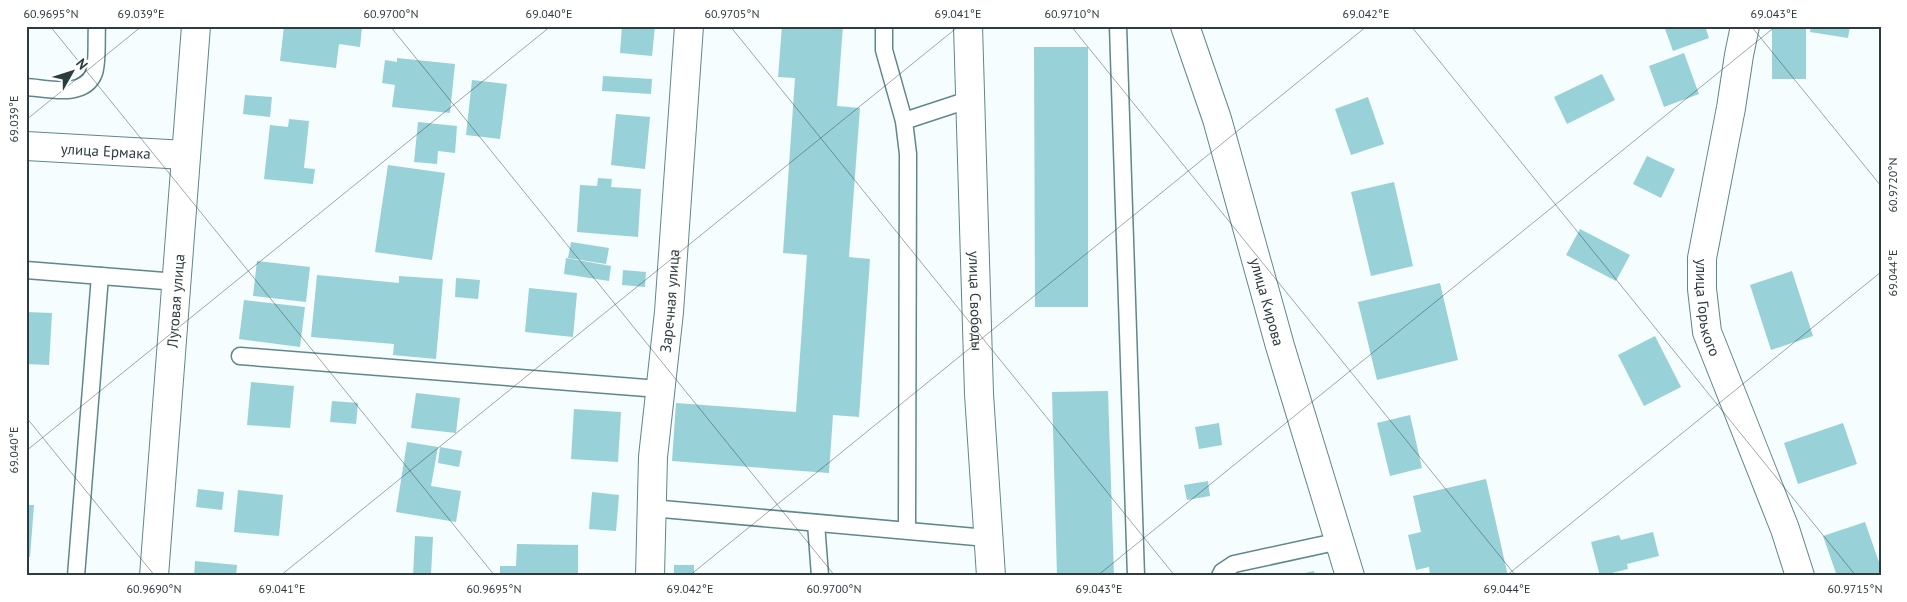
<svg xmlns="http://www.w3.org/2000/svg" width="1907" height="602" viewBox="0 0 1907 602" font-family="'PT Sans',sans-serif">
<rect width="100%" height="100%" fill="#f5fdfe"/>
<g fill="#99d1d8">
<path d="M284,26L362,27L360,47L339,44L336,68L280,61Z"/>
<path d="M622,26H655L652,56L620,53Z"/>
<path d="M782,26H843L837,106L860,108L849,257L870,259L859,417L833,415L829,473L672,461L676,403L796,412L807,255L783,253L795,78L778,77Z"/>
<path d="M1664,26H1705L1709,38L1673,51Z"/>
<rect x="1772" y="26" width="34" height="53"/>
<path d="M1811,26H1850L1848,38L1810,32Z"/>
<path d="M1034,47H1088V307H1035Z"/>
<path d="M1684,53L1699,94L1664,107L1649,66Z"/>
<path d="M397,58L455,64L450,113L392,107L395,85L382,83L385,60L397,62Z"/>
<path d="M1602,74L1615,100L1567,124L1554,97Z"/>
<path d="M603,76L652,79L651,94L602,91Z"/>
<path d="M472,80L507,84L500,139L466,135Z"/>
<path d="M245,95L272,97L270,117L243,114Z"/>
<path d="M1368,97L1384,144L1351,155L1335,109Z"/>
<path d="M616,114L650,117L645,169L611,165Z"/>
<path d="M289,119L309,121L304,168L315,169L313,184L264,179L270,125L288,127Z"/>
<path d="M418,122L457,126L455,153L438,151L437,164L414,162Z"/>
<path d="M1647,156L1675,169L1661,198L1633,184Z"/>
<path d="M388,165L445,173L432,260L375,252Z"/>
<path d="M598,178L612,179L611,187L641,189L638,237L577,232L580,185L597,186Z"/>
<path d="M1394,182L1413,266L1371,276L1351,192Z"/>
<path d="M1580,229L1630,255L1616,281L1566,255Z"/>
<path d="M571,242L609,248L606,264L568,258Z"/>
<path d="M566,258L611,266L609,281L564,274Z"/>
<path d="M257,261L310,267L306,302L253,296Z"/>
<path d="M623,270L646,272L645,287L622,285Z"/>
<path d="M1792,271L1813,336L1771,350L1750,285Z"/>
<path d="M317,275L399,283V276L443,279L436,359L393,355L394,344L311,337Z"/>
<path d="M456,278L480,280L478,299L455,297Z"/>
<path d="M1440,283L1458,360L1377,380L1358,302Z"/>
<path d="M529,288L577,293L573,337L525,332Z"/>
<path d="M244,300L305,307L300,347L239,339Z"/>
<path d="M26,312L52,313L49,365L26,364Z"/>
<path d="M1655,336L1681,387L1644,406L1618,355Z"/>
<path d="M251,382L294,386L290,428L247,425Z"/>
<path d="M1108,391L1114,576H1057L1052,392Z"/>
<path d="M416,393L460,398L456,433L411,428Z"/>
<path d="M332,401L358,403L356,424L330,422Z"/>
<path d="M574,409L621,412L618,462L571,459Z"/>
<path d="M1410,415L1422,468L1390,476L1377,423Z"/>
<path d="M1219,423L1222,445L1199,449L1195,427Z"/>
<path d="M1843,423L1857,464L1798,484L1784,443Z"/>
<path d="M407,442L438,447L431,486L461,491L456,522L396,512Z"/>
<path d="M440,447L462,451L459,467L438,463Z"/>
<path d="M1486,479L1508,576H1430L1429,567L1416,570L1408,535L1421,532L1413,496Z"/>
<path d="M1208,481L1210,496L1187,500L1184,485Z"/>
<path d="M198,489L224,492L222,510L196,507Z"/>
<path d="M238,490L283,495L279,536L234,532Z"/>
<path d="M592,492L619,495L616,531L589,529Z"/>
<path d="M26,505H34L30,557H26Z"/>
<path d="M1865,522L1881,568V576H1837L1823,536Z"/>
<path d="M1653,532L1659,556L1627,564L1628,569L1600,576L1591,542L1619,535L1621,540Z"/>
<path d="M415,536L433,537L431,574H440V576H413Z"/>
<path d="M517,544L578,545V576H500V566H516Z"/>
<path d="M195,561L237,565L236,576H194Z"/>
<rect x="674" y="565" width="20" height="11"/>
<path d="M1314,571L1315,576H1296V575Z"/>
<path d="M919,573V576H905V575Z"/>
</g>
<g fill="none" stroke-linecap="round" stroke-linejoin="round">
<g stroke="#5f878c" stroke-width="19">
<g id="service">
<path d="M884,26V50L904,121L908,154L907,530"/>
<path d="M1118,26L1136,576"/>
<path d="M26,87C47,88 84,99 94,73C98,62 96,39 97,26"/>
<path d="M904,121L971,99"/>
<path d="M26,270L177,282"/>
<path d="M240,356L659,389"/>
<path d="M651,508L987,538"/>
<path d="M816,523L820,576"/>
<path d="M76,576L100,276"/>
<path d="M1220,576L1222,572L1234,564L1340,541"/>
</g>
</g>
<g stroke="#5f878c" stroke-width="30">
<g id="minor">
<path id="s1" d="M1185,26L1217,119L1280,346L1350,576"/>
<path id="s2" d="M1745,26L1739,55L1731,108L1702,258V289L1707,332L1785,529L1800,576"/>
<path id="s3" d="M26,146L186,155"/>
<path id="s4" d="M650,576L653,457L669,312L689,26"/>
</g>
</g>
<g stroke="#5f878c" stroke-width="30">
<g id="tertiary">
<path id="s5" d="M154,576L196,26"/>
</g>
</g>
<g stroke="#5f878c" stroke-width="30">
<g id="primary">
<path id="s6" d="M968,26L979,394L991,576"/>
</g>
</g>
<use href="#service" stroke="#fff" stroke-width="16"/>
<use href="#minor" stroke="#fff" stroke-width="28"/>
<use href="#tertiary" stroke="#fff" stroke-width="28"/>
<use href="#primary" stroke="#fff" stroke-width="28"/>
</g>
<path fill="none" stroke="#2c3d40" stroke-width="1" stroke-opacity="0.45" d="M50,26L495,576M390,26L835,576M730,26L1175,576M1071,26L1516,576M1411,26L1856,576M1751,26L1881,186M26,120L142,26M26,417L155,576M26,451L551,26M280,576L959,26M689,576L1367,26M1097,576L1776,26M1506,576L1881,272"/>
<g text-anchor="middle" dominant-baseline="central" stroke-width="4" stroke-linejoin="round" paint-order="stroke">
<g font-size="15" fill="#2c3d40" stroke="#fff">
<text stroke="none"><textPath href="#s3" startOffset="80">улица Ермака</textPath></text>
<text stroke="none"><textPath href="#s5" startOffset="276">Луговая улица</textPath></text>
<text stroke="none"><textPath href="#s4" startOffset="276">Заречная улица</textPath></text>
<text stroke="none"><textPath href="#s6" startOffset="275">улица Свободы</textPath></text>
<text stroke="none"><textPath href="#s1" startOffset="288">улица Кирова</textPath></text>
<text stroke="none"><textPath href="#s2" startOffset="286">улица Горького</textPath></text>
</g>
</g>
<rect width="1907" height="602" fill="none" stroke="#ffffff" stroke-width="55"/>
<g transform="translate(72 72) rotate(51)" stroke="#ffffff" stroke-width="4" paint-order="stroke">
<path d="M0-4L9 19L0 12L-9 19Z" fill="#2c3d40"/>
<text y="-8" font-size="14" font-weight="bold" text-anchor="middle" fill="#2c3d40">N</text>
</g>
<rect x="28" y="28" width="1852" height="546" fill="none" stroke="#2c3d40" stroke-width="2"/>
<g font-size="12" text-anchor="middle" fill="#2c3d40">
<text x="51" y="18">60.9695°N</text>
<text x="141" y="18">69.039°E</text>
<text x="391" y="18">60.9700°N</text>
<text x="549" y="18">69.040°E</text>
<text x="732" y="18">60.9705°N</text>
<text x="958" y="18">69.041°E</text>
<text x="1072" y="18">60.9710°N</text>
<text x="1366" y="18">69.042°E</text>
<text x="1774" y="18">69.043°E</text>
<text transform="translate(14 119) rotate(-90)" y="4">69.039°E</text>
<text transform="translate(1893 185) rotate(-90)" y="4">60.9720°N</text>
<text transform="translate(1893 273) rotate(-90)" y="4">69.044°E</text>
<text transform="translate(14 450) rotate(-90)" y="4">69.040°E</text>
<text x="154" y="593">60.9690°N</text>
<text x="282" y="593">69.041°E</text>
<text x="494" y="593">60.9695°N</text>
<text x="690" y="593">69.042°E</text>
<text x="834" y="593">60.9700°N</text>
<text x="1099" y="593">69.043°E</text>
<text x="1507" y="593">69.044°E</text>
<text x="1855" y="593">60.9715°N</text>
</g>
</svg>
